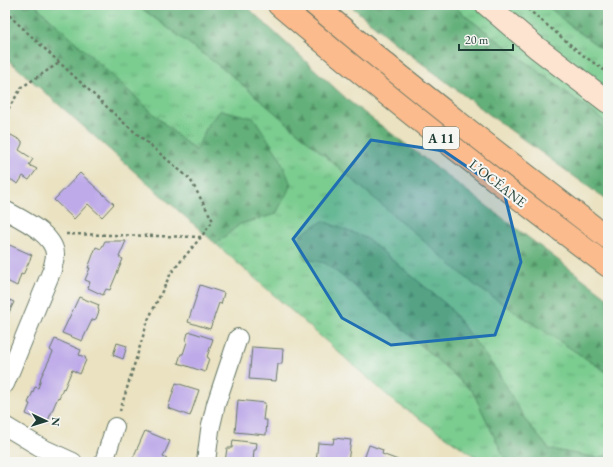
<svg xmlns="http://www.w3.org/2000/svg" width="613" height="467" viewBox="0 0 613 467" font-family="'EB Garamond',serif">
<defs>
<pattern id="grass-tufts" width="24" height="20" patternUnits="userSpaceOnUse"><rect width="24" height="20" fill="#7acc8f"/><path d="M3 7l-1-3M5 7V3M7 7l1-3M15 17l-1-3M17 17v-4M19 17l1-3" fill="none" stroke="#63a776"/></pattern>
<pattern id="forest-firs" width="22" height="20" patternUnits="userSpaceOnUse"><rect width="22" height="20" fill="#63b07a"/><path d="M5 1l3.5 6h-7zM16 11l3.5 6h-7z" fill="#519065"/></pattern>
</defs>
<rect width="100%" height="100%" fill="#f6f6f2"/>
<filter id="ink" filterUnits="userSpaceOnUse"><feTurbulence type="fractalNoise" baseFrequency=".025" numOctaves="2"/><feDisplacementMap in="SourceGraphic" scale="8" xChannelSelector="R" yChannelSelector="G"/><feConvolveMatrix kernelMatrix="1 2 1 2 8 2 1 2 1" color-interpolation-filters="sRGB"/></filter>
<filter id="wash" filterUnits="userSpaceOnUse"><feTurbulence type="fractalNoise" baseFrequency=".012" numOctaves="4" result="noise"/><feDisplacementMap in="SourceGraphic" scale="16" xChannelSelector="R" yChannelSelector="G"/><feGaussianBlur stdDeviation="0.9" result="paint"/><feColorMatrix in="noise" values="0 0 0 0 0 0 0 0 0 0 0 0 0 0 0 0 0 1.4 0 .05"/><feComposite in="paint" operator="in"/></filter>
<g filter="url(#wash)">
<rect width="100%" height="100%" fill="#eae2c1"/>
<g fill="url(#grass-tufts)" stroke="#4c8462">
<path d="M35,5H137L229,73L476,286L608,373V455L597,458L549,449L526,421L497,371L448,306L366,238L305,258L325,263L350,282L473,392L505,459V462H483L395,402L216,244L240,224L276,214L208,124L197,151L179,137Z"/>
<path d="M453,5H547L568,24L608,53V124L468,18Z"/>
</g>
<g fill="url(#forest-firs)" stroke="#417657">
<path d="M5,5H35L179,137L196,151L208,124L221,110L254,118L280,158L291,185L276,214L240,224L216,244L5,57Z"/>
<path d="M137,5H245L350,102L608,298V373L476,286L229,73Z"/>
<path d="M350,5H453L468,18L608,124V201L498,121L391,40Z"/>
<path d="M547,5H608V53L568,24Z"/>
<path d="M323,221L366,238L448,306L497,371L526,421L549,449L597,458L608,455V462H505V459L473,392L350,282L325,263L305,259L300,235Z"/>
</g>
<g id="blocks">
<g fill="#beaae9">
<path d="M11,135L22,141V144L19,150L33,159L29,165L37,169L29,180L23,176L18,184L5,176V142L9,136Z"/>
<path d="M80,173L114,204L102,217L88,204L74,219L54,200Z"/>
<path d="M105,241H126L119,257L123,259L110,290L106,289L103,295L88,288L90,282L85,280L90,268H88L96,247L101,249Z"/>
<path d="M5,243L32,255L23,275L21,274L17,286L5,280Z"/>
<path d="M200,285L224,293L221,304L219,303L210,329L188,322Z"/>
<path d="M79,297L99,305L98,308L99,311L96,319L92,320L82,341L62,333Z"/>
<path d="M5,298L14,302L5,321Z"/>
<path d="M191,332L213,339L207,357L209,358L205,372L178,363L181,354H183L187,342L186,340L188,333Z"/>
<path d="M55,339L81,350L79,355L85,357L86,360L80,374L72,370L64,389L63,388L59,398L58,397L47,423L26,414L30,404L28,403L35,387L38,388L41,379H40L53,352L50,350Z"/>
<path d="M117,343L127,346L123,359L113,355Z"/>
<path d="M252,347L283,349L282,364H278L276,381L249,379Z"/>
<path d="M176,383L199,390L190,416L168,408Z"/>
<path d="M238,400L265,403L263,420H267L266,435L235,432Z"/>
<path d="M145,431L170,441L163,457L167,459L166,462H137L132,460Z"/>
<path d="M334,438L351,440L348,462H316L318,443L333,444Z"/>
<path d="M233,440L257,443L256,450H254L253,462H225L227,448H232Z"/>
<path d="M369,445L383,450L382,454L398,460L397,462H363Z"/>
</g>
</g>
</g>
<g filter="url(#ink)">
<use href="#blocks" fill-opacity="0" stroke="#667765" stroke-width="1"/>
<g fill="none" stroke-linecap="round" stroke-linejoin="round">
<g stroke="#667765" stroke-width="20">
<g id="street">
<path d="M5,210C21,219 54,234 55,254C55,259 53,265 52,270L5,384"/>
<path d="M5,426L40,447L73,462"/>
<path d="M104,462L115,427"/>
<path d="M206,462L210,430L216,404L238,338"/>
</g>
</g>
<g stroke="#667765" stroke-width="24">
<path id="secondary" d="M487,5L536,47L608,102"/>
</g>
<g stroke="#667765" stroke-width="24">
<g id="highway">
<path d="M279,5C386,96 496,182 608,266"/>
<path d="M315,5C410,86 509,162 608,238"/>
</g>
</g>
<g stroke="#667765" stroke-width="2.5" stroke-dasharray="3 3" stroke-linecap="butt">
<path d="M523,5L584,56L608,73"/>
<path d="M5,11L14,20L123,122L190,179L213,221L201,237L171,273L148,320L120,411"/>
<path d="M5,114L22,87L59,63"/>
<path d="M66,234L201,237"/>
</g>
<use href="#street" stroke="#fff" stroke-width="18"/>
<use href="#secondary" stroke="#fde4d1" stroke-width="22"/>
<use href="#highway" stroke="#fbbb8d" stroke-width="22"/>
</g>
</g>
<path fill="#1f6fb2" fill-opacity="0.2" stroke="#1f6fb2" stroke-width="3" stroke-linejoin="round" d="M371,140L444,151L504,192L521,262L495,335L391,345L342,318L293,239Z"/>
<g text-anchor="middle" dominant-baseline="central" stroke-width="4" stroke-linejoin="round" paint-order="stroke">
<rect fill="#f6f6f2" stroke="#60746d" stroke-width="1" x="423" y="127" width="36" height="22" rx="3"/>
<g font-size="13" font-weight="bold" fill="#1f3d34">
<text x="441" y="138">A 11</text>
</g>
<g font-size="14" fill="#1f3d34" stroke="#f6f6f2">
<text transform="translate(498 183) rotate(38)">L’OCÉANE</text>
</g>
</g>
<rect width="613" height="467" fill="none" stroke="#f6f6f2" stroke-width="20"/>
<g transform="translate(46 421) rotate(94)" stroke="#f6f6f2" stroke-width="3" paint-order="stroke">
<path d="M0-3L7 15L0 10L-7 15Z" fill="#1f3d34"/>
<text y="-6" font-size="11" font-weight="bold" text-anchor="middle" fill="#1f3d34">N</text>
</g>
<path d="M459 44v6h54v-6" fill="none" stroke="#1f3d34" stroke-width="2"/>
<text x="465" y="44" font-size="12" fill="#1f3d34" stroke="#f6f6f2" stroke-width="3" paint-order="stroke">20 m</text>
</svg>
